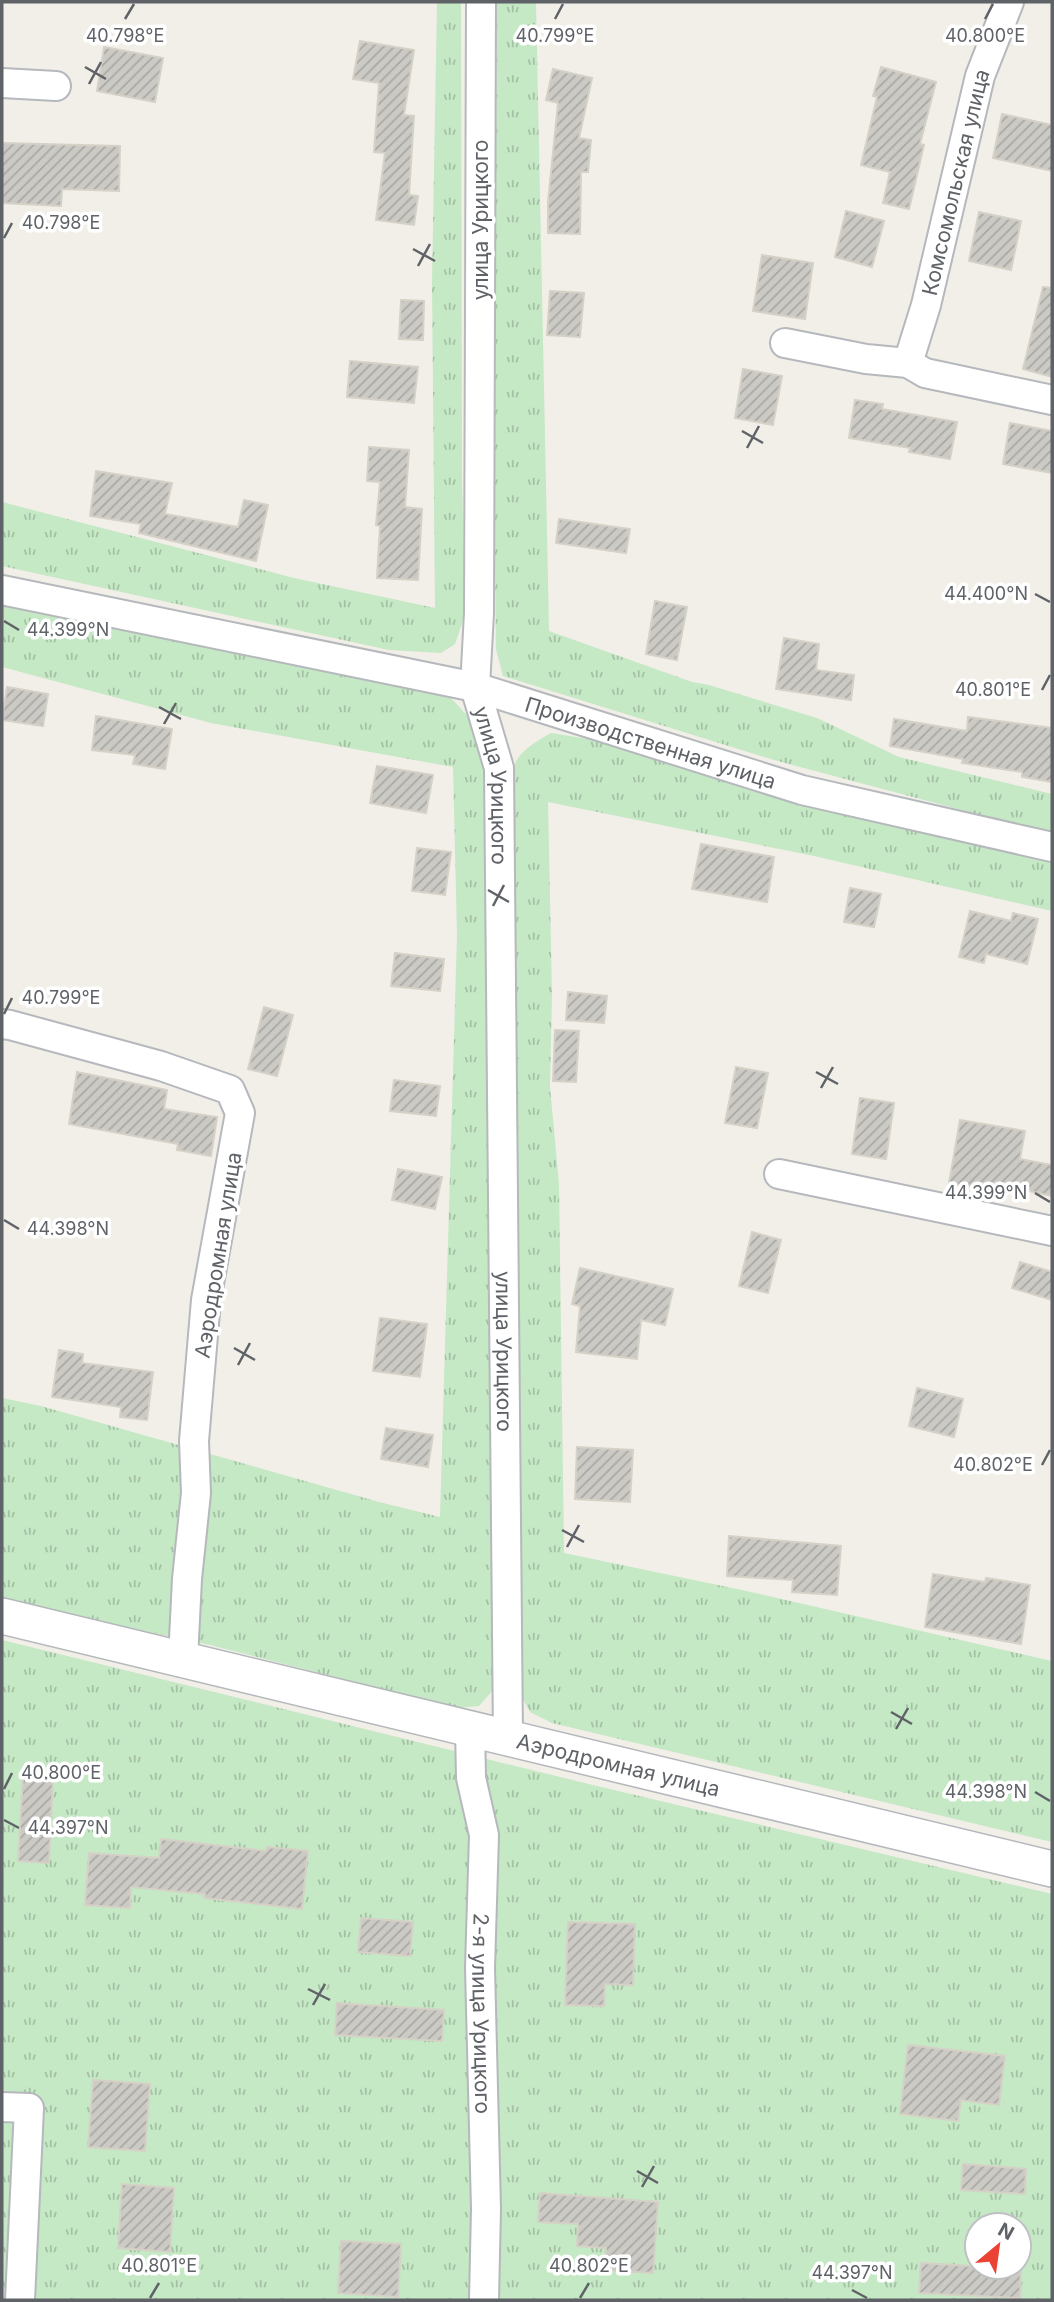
<svg xmlns="http://www.w3.org/2000/svg" width="1054" height="2302" viewBox="0 0 1054 2302" font-family="Inter,sans-serif">
<defs>
<pattern id="grass-tufts" width="24" height="20" patternUnits="userSpaceOnUse" patternTransform="scale(1.75)"><rect width="24" height="20" fill="#c5e8c5"/><path d="M3 7l-1-3M5 7V3M7 7l1-3M15 17l-1-3M17 17v-4M19 17l1-3" fill="none" stroke="#a3c0a4"/></pattern>
<pattern id="building-hatch" width="6" height="6" patternUnits="userSpaceOnUse" patternTransform="scale(1.75)"><rect width="6" height="6" fill="#cccac5"/><path d="M-1 1l2-2M0 6l6-6M5 7l2-2" fill="none" stroke="#a9a8a4"/></pattern>
</defs>
<rect width="100%" height="100%" fill="#f1efe8"/>
<g fill="url(#grass-tufts)" fill-rule="evenodd">
<path d="M437,2H461L462,478L465,615L455,644L441,653L389,650L2,566V502L294,578L435,608L432,283Z"/>
<path d="M497,2H536L549,631L692,682L709,685L817,718L899,757L1052,794V834L774,760L503,676L496,649L494,475Z"/>
<path d="M2,603L276,658L450,697L475,724L487,773L489,1023L487,1178L494,1689L479,1706L456,1708L210,1645L2,1601V1398L41,1406L379,1502L440,1517L457,935L453,767L211,723L2,667Z"/>
<path d="M551,733L619,744L832,812L1052,860V911L814,856L548,802L552,995L550,1087L559,1184L564,1553L742,1590L1052,1661V1842L552,1723L530,1712L519,1692L518,1177L509,818C511,770 505,758 551,733Z"/>
<path d="M2,1640L593,1785L1052,1894V2300H2ZM977,2225H1019V2267H977Z"/>
</g>
<g fill="url(#building-hatch)" stroke="#d6d1c6" stroke-width="2">
<path d="M360,41L414,50L404,115L414,116L409,195L418,196L414,225L376,220L385,153L374,152L379,83L353,79Z"/>
<path d="M104,47L163,58L155,102L97,91Z"/>
<path d="M881,67L936,82L920,144L924,145L909,209L883,203L890,172L861,165L877,97L873,96Z"/>
<path d="M553,69L592,78L579,138L591,140L588,172H581L580,234L548,233V202L558,103L546,100Z"/>
<path d="M1002,114L1052,125V171L993,158Z"/>
<path d="M2,143L120,146L119,191L62,189L61,206L2,203Z"/>
<path d="M846,211L884,221L872,267L835,257Z"/>
<path d="M979,212L1021,221L1011,270L969,261Z"/>
<path d="M762,255L813,263L805,319L753,311Z"/>
<path d="M1043,287L1052,288V377L1023,369Z"/>
<path d="M550,291L584,293L580,337L547,335Z"/>
<path d="M401,300L424,301L423,340L399,339Z"/>
<path d="M350,361L418,367L414,403L347,397Z"/>
<path d="M743,369L782,376L773,425L735,418Z"/>
<path d="M855,400L883,404L882,409L957,422L950,459L909,452L910,448L849,438Z"/>
<path d="M1010,423L1052,431V473L1003,464Z"/>
<path d="M369,447L409,450L405,507L422,509L418,580L377,578L380,526L376,525L380,482L367,481Z"/>
<path d="M96,471L172,483L165,514L238,527L244,500L268,505L256,561L139,533L141,524L90,516Z"/>
<path d="M559,519L630,529L626,553L556,543Z"/>
<path d="M655,601L687,607L677,660L646,654Z"/>
<path d="M784,638L819,644L816,670L854,675L851,700L776,689Z"/>
<path d="M7,687L48,694L43,726L2,720Z"/>
<path d="M96,716L172,729L165,769L133,764L135,755L92,750Z"/>
<path d="M968,717L1052,728V782L1022,777V772L962,763L963,759L890,746L894,719L967,731Z"/>
<path d="M377,766L433,775L426,813L370,803Z"/>
<path d="M701,844L774,857L767,902L692,889Z"/>
<path d="M417,848L451,852L445,895L412,891Z"/>
<path d="M850,888L881,894L874,927L844,922Z"/>
<path d="M970,911L1011,921L1013,913L1038,919L1027,964L986,954L984,963L959,957Z"/>
<path d="M395,953L444,959L440,991L391,986Z"/>
<path d="M568,992L607,996L604,1023L566,1020Z"/>
<path d="M264,1007L293,1015L277,1076L248,1069Z"/>
<path d="M555,1030L579,1031L576,1082L553,1081Z"/>
<path d="M736,1067L768,1073L757,1128L725,1123Z"/>
<path d="M77,1072L167,1090L164,1109L217,1117L211,1156L177,1150L178,1144L69,1124Z"/>
<path d="M394,1080L440,1086L436,1116L390,1111Z"/>
<path d="M860,1098L894,1103L886,1159L852,1154Z"/>
<path d="M960,1120L1025,1131L1020,1159L1052,1165V1196L1015,1188L1014,1194L949,1183Z"/>
<path d="M398,1169L442,1177L435,1209L392,1200Z"/>
<path d="M752,1232L781,1240L768,1293L739,1286Z"/>
<path d="M1020,1262L1052,1272V1300L1012,1288Z"/>
<path d="M580,1268L673,1289L665,1325L641,1320L637,1359L576,1352L580,1306L572,1304Z"/>
<path d="M380,1318L427,1324L420,1377L373,1371Z"/>
<path d="M59,1350L83,1354L82,1363L153,1372L147,1420L120,1417L121,1407L52,1397Z"/>
<path d="M917,1388L963,1399L954,1437L909,1426Z"/>
<path d="M386,1428L433,1435L428,1467L381,1459Z"/>
<path d="M577,1447L633,1450L630,1502L575,1499Z"/>
<path d="M729,1536L841,1546L837,1595L792,1592L793,1580L727,1576Z"/>
<path d="M933,1574L985,1582L986,1578L1030,1585L1021,1644L925,1627Z"/>
<path d="M23,1776L53,1778L49,1863L18,1861Z"/>
<path d="M161,1839L266,1851L267,1847L308,1851L302,1909L204,1898L205,1894L131,1887L130,1908L85,1905L89,1853L159,1858Z"/>
<path d="M361,1918L413,1922L410,1956L358,1952Z"/>
<path d="M568,1922L635,1924L633,1985L605,1984L604,2006L565,2005Z"/>
<path d="M337,2003L444,2010L442,2041L335,2035Z"/>
<path d="M908,2045L1005,2056L999,2105L961,2100L958,2121L900,2114Z"/>
<path d="M93,2080L150,2084L145,2151L88,2147Z"/>
<path d="M963,2164L1026,2169L1025,2194L961,2190Z"/>
<path d="M122,2184L174,2188L170,2252L118,2248Z"/>
<path d="M540,2193L658,2202L653,2273L604,2270L606,2248L577,2246L578,2224L538,2222Z"/>
<path d="M341,2241L401,2244L398,2297L338,2293Z"/>
<path d="M921,2263L1021,2269L1020,2298L919,2293Z"/>
</g>
<g fill="none" stroke-linecap="round" stroke-linejoin="round">
<g stroke="#b5b8bc" stroke-width="32">
<g id="minor">
<path id="s1" d="M481,2L479,613L475,687L499,768L508,1738"/>
<path d="M2,83L56,86"/>
<path d="M785,343L866,359L908,363L925,373L1052,400"/>
<path id="s2" d="M908,363L926,305L980,76L1009,2"/>
<path id="s3" d="M2,590L475,687L802,790L1052,847"/>
<path d="M2,1024L10,1025L161,1066L230,1090L240,1113L206,1300L194,1441L196,1493L187,1579L183,1659"/>
<path d="M779,1174L1052,1231"/>
<path id="s4" d="M470,1728L471,1778L484,1835L480,1968L486,2209L484,2300"/>
<path d="M2,2107L29,2108L20,2300"/>
</g>
</g>
<g stroke="#b5b8bc" stroke-width="38">
<g id="tertiary">
<path id="s5" d="M2,1616L1052,1869"/>
</g>
</g>
<use href="#minor" stroke="#fff" stroke-width="28"/>
<use href="#tertiary" stroke="#fff" stroke-width="35"/>
</g>
<path fill="none" stroke="#5f6368" stroke-width="2.5" d="M125,19L134,4M555,19L563,4M985,19L993,4M85,67L106,79M89,84L101,62M4,238L12,223M413,249L435,261M418,266L430,244M742,431L763,443M747,448L759,426M1035,594L1050,602M4,621L19,630M1042,690L1050,675M159,707L181,719M164,724L176,703M488,890L509,902M493,906L504,885M4,1014L12,998M816,1072L838,1084M821,1088L833,1067M1035,1193L1050,1202M4,1220L19,1229M234,1348L255,1360M238,1365L250,1343M1042,1465L1050,1450M562,1530L584,1542M567,1547L579,1525M891,1712L912,1724M896,1729L908,1708M4,1789L12,1773M1035,1792L1050,1801M4,1820L19,1828M308,1989L330,2000M313,2005L325,1984M637,2171L658,2183M642,2187L654,2166M852,2290L867,2298M150,2298L159,2283M580,2298L589,2283"/>
<g text-anchor="middle" dominant-baseline="central" stroke-width="7" stroke-linejoin="round" paint-order="stroke">
<g font-size="21" fill="#5f6368" stroke="#fff">
<text stroke="none"><textPath href="#s2" startOffset="187">Комсомольская улица</textPath></text>
<text transform="translate(480 220) rotate(-90)">улица Урицкого</text>
<text stroke="none"><textPath href="#s3" startOffset="667">Производственная улица</textPath></text>
<text stroke="none"><textPath href="#s1" startOffset="786">улица Урицкого</textPath></text>
<text transform="translate(218 1255) rotate(-81)">Аэродромная улица</text>
<text stroke="none"><textPath href="#s1" startOffset="1353">улица Урицкого</textPath></text>
<text stroke="none"><textPath href="#s5" startOffset="634">Аэродромная улица</textPath></text>
<text stroke="none"><textPath href="#s4" startOffset="287">2-я улица Урицкого</textPath></text>
</g>
</g>
<g font-size="18" text-anchor="middle" fill="#5f6368" stroke="#fff" stroke-width="7" stroke-linejoin="round" paint-order="stroke">
<text x="125" y="42">40.798°E</text>
<text x="555" y="42">40.799°E</text>
<text x="985" y="42">40.800°E</text>
<text x="61" y="229">40.798°E</text>
<text x="986" y="600">44.400°N</text>
<text x="68" y="636">44.399°N</text>
<text x="993" y="696">40.801°E</text>
<text x="61" y="1004">40.799°E</text>
<text x="986" y="1199">44.399°N</text>
<text x="68" y="1235">44.398°N</text>
<text x="993" y="1471">40.802°E</text>
<text x="61" y="1779">40.800°E</text>
<text x="986" y="1798">44.398°N</text>
<text x="68" y="1834">44.397°N</text>
<text x="159" y="2272">40.801°E</text>
<text x="589" y="2272">40.802°E</text>
<text x="852" y="2279">44.397°N</text>
</g>
<rect width="1054" height="2302" fill="none" stroke="#5f6368" stroke-width="7"/>
<g transform="translate(998 2246) rotate(29)"><circle r="33" fill="#ffffff" stroke="#bfc1c3" stroke-width="2"/>
<path d="M0-5L12 26L0 18L-12 26Z" fill="#ea4335"/>
<text y="-10" font-size="19" font-weight="bold" text-anchor="middle" fill="#5f6368">N</text>
</g>
</svg>
